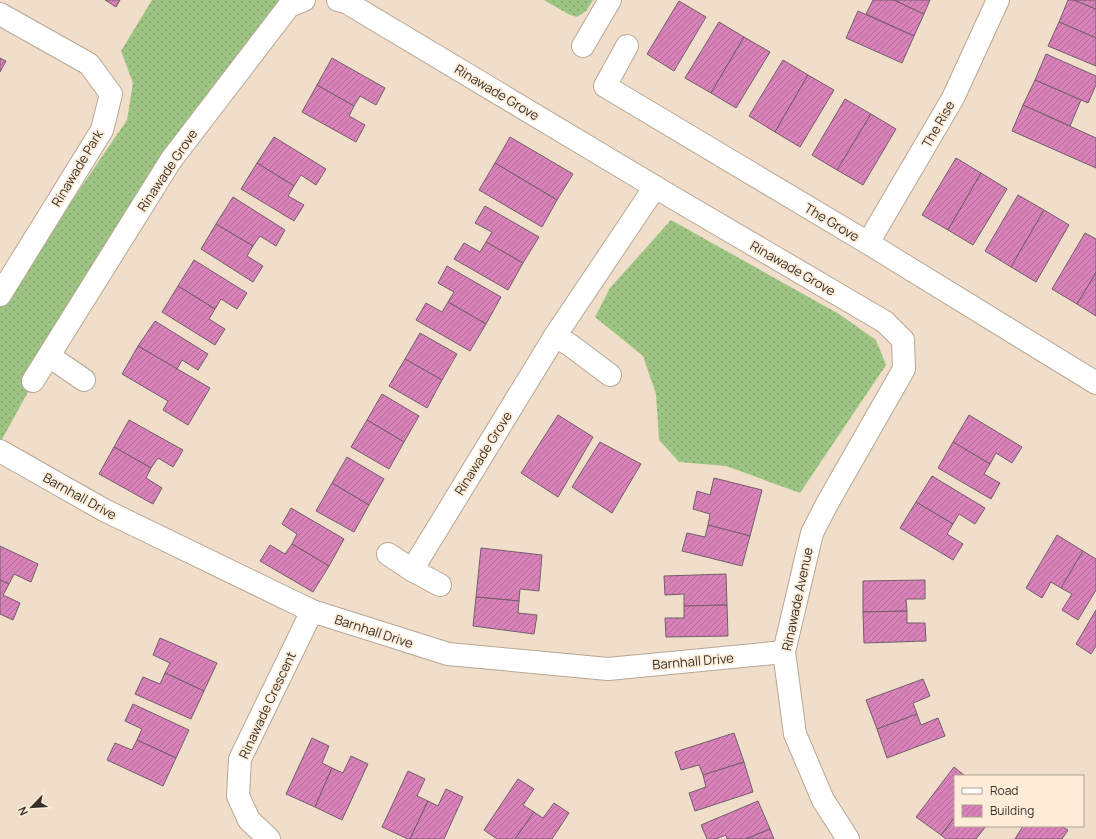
<svg xmlns="http://www.w3.org/2000/svg" width="1096" height="839" viewBox="0 0 1096 839" font-family="Manrope,sans-serif">
<defs>
<pattern id="grass-dots" width="8" height="8" patternUnits="userSpaceOnUse"><rect width="8" height="8" fill="#9dc482"/><path d="M2 2h.1M6 6h.1" fill="none" stroke="#81a06b" stroke-width="1.8" stroke-linecap="round"/></pattern>
<pattern id="building-hatch" width="6" height="6" patternUnits="userSpaceOnUse"><rect width="6" height="6" fill="#d982b9"/><path d="M-1 1l2-2M0 6l6-6M5 7l2-2" fill="none" stroke="#b16b97"/></pattern>
</defs>
<rect width="100%" height="100%" fill="#f0decb"/>
<g fill="url(#grass-dots)">
<path d="M152,0H279L171,160L34,381L0,443V306L127,120L133,83L121,51Z"/>
<path d="M544,0H593L586,11L577,17L568,14Z"/>
<path d="M671,220L839,314L876,340L886,365L800,493L726,466L679,462L659,440L656,394L643,356L595,317L610,288Z"/>
</g>
<g fill="url(#building-hatch)" stroke="#735e6a">
<path d="M105,0H120L116,7Z"/>
<path d="M873,0H894L924,14L914,36L866,14Z"/>
<path d="M894,0H930L924,14Z"/>
<path d="M1068,0H1074L1096,9V38L1059,22Z"/>
<path d="M1074,0H1096V9Z"/>
<path d="M679,1L706,17L674,71L647,54Z"/>
<path d="M858,11L914,36L902,63L846,38Z"/>
<path d="M719,22L744,37L711,93L685,78Z"/>
<path d="M1059,22L1096,38V66L1048,46Z"/>
<path d="M744,37L770,52L736,108L711,93Z"/>
<path d="M1046,54L1096,76V85L1088,103L1035,80Z"/>
<path d="M0,58L6,61L0,72Z"/>
<path d="M332,58L385,88L376,105L360,96L354,106L317,85Z"/>
<path d="M783,60L808,75L775,132L749,116Z"/>
<path d="M808,75L834,90L800,147L775,132Z"/>
<path d="M1035,80L1081,100L1070,126L1023,105Z"/>
<path d="M317,85L354,106L349,116L365,125L356,142L302,112Z"/>
<path d="M845,99L871,114L837,170L812,155Z"/>
<path d="M1023,105L1096,138V168L1012,131Z"/>
<path d="M871,114L896,129L863,185L837,170Z"/>
<path d="M274,137L326,169L316,185L301,175L294,186L257,163Z"/>
<path d="M510,137L573,174L557,200L495,163Z"/>
<path d="M956,158L981,173L948,230L922,215Z"/>
<path d="M257,163L294,186L288,196L304,205L294,221L241,189Z"/>
<path d="M495,163L557,200L542,227L479,190Z"/>
<path d="M981,173L1007,189L973,245L948,230Z"/>
<path d="M1018,195L1044,210L1011,267L985,251Z"/>
<path d="M233,197L285,230L276,246L260,236L253,246L216,224Z"/>
<path d="M485,206L539,237L523,263L486,242L492,232L475,223Z"/>
<path d="M1044,210L1069,225L1036,282L1011,267Z"/>
<path d="M216,224L253,246L247,256L263,266L253,282L201,249Z"/>
<path d="M1085,233L1096,239V273L1077,304L1052,289Z"/>
<path d="M486,242L523,263L508,290L454,259L464,243L480,252Z"/>
<path d="M194,260L247,293L237,309L221,299L215,309L178,286Z"/>
<path d="M447,266L501,297L486,324L448,302L454,292L438,283Z"/>
<path d="M1096,273V316L1077,304Z"/>
<path d="M178,286L215,309L209,319L225,329L215,345L162,312Z"/>
<path d="M448,302L486,324L470,351L416,320L426,303L442,312Z"/>
<path d="M155,321L208,354L198,370L182,360L177,369L138,346Z"/>
<path d="M420,333L457,354L442,380L405,359Z"/>
<path d="M138,346L210,388L188,425L163,410L168,401L122,374Z"/>
<path d="M405,359L442,380L427,408L389,386Z"/>
<path d="M382,394L419,416L404,442L367,420Z"/>
<path d="M558,415L593,437L558,497L521,473Z"/>
<path d="M969,415L1022,447L1012,463L996,453L990,464L953,442Z"/>
<path d="M129,420L183,450L173,467L158,458L151,468L114,447Z"/>
<path d="M367,420L404,442L389,469L351,447Z"/>
<path d="M600,442L641,464L612,513L572,487Z"/>
<path d="M953,442L990,464L984,474L1000,483L991,499L938,468Z"/>
<path d="M114,447L151,468L146,478L162,488L153,504L99,474Z"/>
<path d="M347,457L384,479L369,505L332,483Z"/>
<path d="M932,476L985,508L975,524L959,514L953,524L916,502Z"/>
<path d="M714,478L762,490L750,536L708,525L710,514L693,509L697,491L710,495Z"/>
<path d="M332,483L369,505L354,532L316,511Z"/>
<path d="M916,502L953,524L947,534L963,544L953,560L900,528Z"/>
<path d="M291,508L344,539L329,566L292,544L297,534L282,524Z"/>
<path d="M708,525L750,536L742,566L682,551L687,533L705,537Z"/>
<path d="M1057,535L1083,551L1061,588L1051,582L1042,598L1026,588Z"/>
<path d="M292,544L329,566L313,592L260,561L270,545L285,554Z"/>
<path d="M0,546L38,564L31,582L14,574L9,584L0,580Z"/>
<path d="M481,548L542,555L539,591L520,589L519,601L476,597Z"/>
<path d="M1083,551L1096,559V590L1078,620L1062,610L1072,594L1061,588Z"/>
<path d="M726,574L727,605L684,606V594L665,595L664,576Z"/>
<path d="M0,580L9,584L3,595L20,603L13,620L0,614Z"/>
<path d="M925,580V599H906L907,611L863,612V581Z"/>
<path d="M476,597L519,601L518,613L537,615L534,634L473,626Z"/>
<path d="M727,605L728,636L666,637L665,618H684V606Z"/>
<path d="M1096,610V646L1091,654L1076,644Z"/>
<path d="M907,611V623H925L926,641L864,643L863,612Z"/>
<path d="M160,638L217,663L204,691L165,673L170,663L153,655Z"/>
<path d="M165,673L204,691L191,719L135,694L143,677L160,684Z"/>
<path d="M923,679L930,696L913,703L917,714L877,729L866,700Z"/>
<path d="M133,704L189,730L176,758L137,740L142,729L125,721Z"/>
<path d="M917,714L921,725L938,718L945,736L887,758L877,729Z"/>
<path d="M734,733L744,762L703,775L699,765L681,770L675,752Z"/>
<path d="M312,738L329,746L322,763L332,768L315,807L286,794Z"/>
<path d="M137,740L176,758L163,786L107,760L115,743L132,750Z"/>
<path d="M351,756L368,764L342,820L315,807L332,768L343,773Z"/>
<path d="M744,762L753,792L695,811L689,793L706,787L703,775Z"/>
<path d="M954,767L965,776H955V817L941,835L916,817Z"/>
<path d="M408,771L425,779L417,796L428,801L410,839H408L382,827Z"/>
<path d="M518,779L534,789L523,805L534,812L515,839H497L484,830Z"/>
<path d="M446,789L463,797L444,839H410L428,801L438,806Z"/>
<path d="M758,801L770,829L746,839H727L726,835L716,839H707L701,825Z"/>
<path d="M554,803L569,813L552,839H515L534,812L543,818Z"/>
<path d="M955,817V826H986L976,839H946L941,835Z"/>
<path d="M1023,826H1061L1068,830L1062,839H1015Z"/>
<path d="M770,829L774,839H746Z"/>
</g>
<g fill="none" stroke-linecap="round" stroke-linejoin="round">
<g stroke="#b7a794" stroke-width="24">
<g id="street">
<path d="M338,0L346,2L655,187L885,322L903,340L904,369L828,502L812,533L784,652L795,734L823,800L848,839"/>
<path d="M0,14L89,64L111,94L102,130L0,295"/>
<path d="M583,46L610,0"/>
<path d="M627,46L605,86L868,243L1096,383"/>
<path d="M868,243L953,98L998,0"/>
<path d="M555,336L570,345L610,375"/>
<path d="M49,356L84,380"/>
<path d="M33,381L171,160L289,6L304,0"/>
<path d="M0,451L104,510L312,611L448,654L608,669L784,652"/>
<path d="M388,554L412,570L555,336L655,187"/>
<path d="M412,570L440,585"/>
<path d="M269,839L249,820L238,796L240,759L312,611"/>
</g>
</g>
<use href="#street" stroke="#fff" stroke-width="22"/>
</g>
<g text-anchor="middle" dominant-baseline="central" stroke-width="3.5" stroke-linejoin="round" paint-order="stroke">
<g font-size="13" fill="#38312a" stroke="#fdecd8">
<text transform="translate(497 92) rotate(31)">Rinawade Grove</text>
<text transform="translate(938 124) rotate(-60)">The Rise</text>
<text transform="translate(77 168) rotate(-59)">Rinawade Park</text>
<text transform="translate(167 170) rotate(-56)">Rinawade Grove</text>
<text transform="translate(832 222) rotate(31)">The Grove</text>
<text transform="translate(793 268) rotate(30)">Rinawade Grove</text>
<text transform="translate(483 453) rotate(-58)">Rinawade Grove</text>
<text transform="translate(80 496) rotate(29)">Barnhall Drive</text>
<text transform="translate(797 599) rotate(-78)">Rinawade Avenue</text>
<text transform="translate(374 631) rotate(18)">Barnhall Drive</text>
<text transform="translate(693 661) rotate(-5)">Barnhall Drive</text>
<text transform="translate(267 705) rotate(-65)">Rinawade Crescent</text>
</g>
</g>
<rect x="954" y="775" width="130" height="52" fill="#fdecd8" stroke="#aea192"/>
<rect x="962" y="788" width="20" height="6" fill="#ffffff" stroke="#aea192"/>
<text x="990" y="795" font-size="12" fill="#38312a">Road</text>
<rect x="962" y="805" width="20" height="12" fill="url(#building-hatch)" stroke="#aea192"/>
<text x="990" y="815" font-size="12" fill="#38312a">Building</text>
<g transform="translate(32 807) rotate(245)" stroke="#fdecd8" stroke-width="3" paint-order="stroke">
<path d="M0-3L7 15L0 10L-7 15Z" fill="#38312a"/>
<text y="-6" font-size="11" font-weight="bold" text-anchor="middle" fill="#38312a">N</text>
</g>
</svg>
